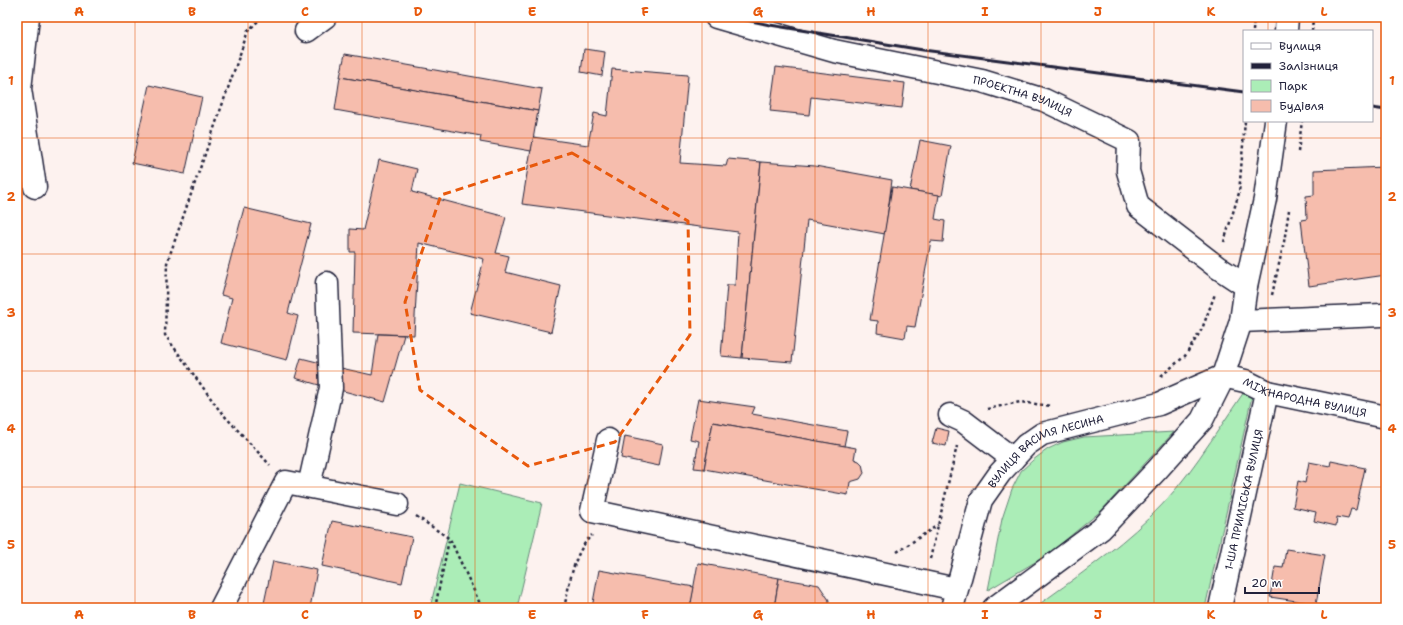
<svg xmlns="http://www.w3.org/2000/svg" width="1403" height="625" viewBox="0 0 1403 625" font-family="'Shantell Sans',sans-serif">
<rect width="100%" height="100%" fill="#fdf2ef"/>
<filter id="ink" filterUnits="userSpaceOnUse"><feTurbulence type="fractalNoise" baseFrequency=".025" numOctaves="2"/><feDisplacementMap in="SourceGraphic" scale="8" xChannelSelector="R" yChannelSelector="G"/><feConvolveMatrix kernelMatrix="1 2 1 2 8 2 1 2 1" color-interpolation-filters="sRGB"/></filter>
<g filter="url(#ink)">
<g fill="#abedb7" stroke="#668879">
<path d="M1244,392L1252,396L1205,608H1034C1073,580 1114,551 1149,518C1187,482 1214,435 1244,392Z"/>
<path d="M1174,432L1101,511L1047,555L988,590L1002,519L1012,489L1021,471L1033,460L1048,449L1063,442L1084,437Z"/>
<path d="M460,483L542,503L517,608H430Z"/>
</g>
<g fill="#f6bdad" stroke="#22223b">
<path d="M584,49L605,52L602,76L581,72Z"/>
<path d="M345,54L542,89L538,111L340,77Z"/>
<path d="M776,67L905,83L902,108L811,97L809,115L770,111Z"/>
<path d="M612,69L688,75L680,163L726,166L728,159L761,162L742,358L721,356L727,285H735L738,232L522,204L533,137L588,145L594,113L607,116Z"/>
<path d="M340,77L538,111L531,151L480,142L481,136L335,110Z"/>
<path d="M149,85L202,97L185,174L132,163Z"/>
<path d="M920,140L951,146L942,196L910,190Z"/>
<path d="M379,160L417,169L412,192L506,217L496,253L509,256L505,272L561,286L551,332L470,313L484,259L419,243L414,335L353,333L355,252H350V229L363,230Z"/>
<path d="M761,162L815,166L892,180L885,234L807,220L792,362L742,358Z"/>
<path d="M1386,167V275L1309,286L1301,220L1307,219L1306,196L1314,195V170Z"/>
<path d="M892,187L939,195L935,219L945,221L943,242L931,241L915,327L907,326L905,338L877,333L878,321L870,320Z"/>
<path d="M244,208L311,224L288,313L298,316L287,360L221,343L232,298L221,295Z"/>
<path d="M378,334L404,335L385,402L336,389L341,368L372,375Z"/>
<path d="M301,358L325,364L319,385L295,378Z"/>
<path d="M698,399L755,407L752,414L847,431L844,446L713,422L704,469L694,468L699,441L690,439Z"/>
<path d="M713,422L856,448L854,459L859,461L862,464L864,473L860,479L850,482L848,495L704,469Z"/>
<path d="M936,428L949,431L946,446L932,443Z"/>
<path d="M625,436L663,444L659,466L621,458Z"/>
<path d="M1331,461L1365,468L1356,510L1351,509L1348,519L1337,517L1336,526L1314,521L1316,512L1293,507L1298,481L1305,483L1309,462L1330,466Z"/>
<path d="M332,521L412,537L402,583L322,566Z"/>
<path d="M1286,549L1325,555L1316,604L1270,597L1275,567L1283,568Z"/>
<path d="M273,561L317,570L310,608H263Z"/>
<path d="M698,563L779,578L774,608L690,607Z"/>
<path d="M599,570L694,587L690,608H592Z"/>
<path d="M779,578L819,585L829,600L828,608H774Z"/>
</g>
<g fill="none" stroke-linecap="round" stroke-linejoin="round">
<g stroke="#22223b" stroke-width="25">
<g id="minor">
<path d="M28,17L20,89L35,187"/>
<path id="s1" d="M716,17L834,51L982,81L1044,100L1129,141L1128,171L1138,206L1217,267L1246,286"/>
<path d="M306,31L325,17"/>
<path d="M1286,31L1287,17"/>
<path d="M1241,321L1382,315"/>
<path id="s2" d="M1223,376L1245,381L1267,392L1386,417"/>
<path d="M950,415L963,421L1013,459"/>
<path d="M608,440L592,511L956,589"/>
<path d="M309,486L331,388L327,283"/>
<path d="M221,608L286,482L397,504"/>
<path id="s3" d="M952,608L981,500L1000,473L1026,445L1042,434L1159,404L1223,376"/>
<path d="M994,608L1101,529L1156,471L1202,420L1221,382L1241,321L1246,286L1265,199L1276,121"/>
<path id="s4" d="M1220,608L1267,392"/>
</g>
</g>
<g stroke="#22223b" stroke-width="2.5" stroke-dasharray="3 3" stroke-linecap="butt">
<path d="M262,17L248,31L167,263L165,335L220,411L270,465"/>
<path d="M1253,31L1254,17"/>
<path d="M1312,31L1313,17"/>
<path d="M1298,152L1302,121"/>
<path d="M1224,242L1239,193L1245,121"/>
<path d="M1272,295L1284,242L1289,210"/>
<path d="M1161,376L1185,356L1202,329L1215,294"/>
<path d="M987,409L1020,402L1051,406"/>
<path d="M416,516L450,539L482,608"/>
<path d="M897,552L938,525"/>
<path d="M930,559L957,446"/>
<path d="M435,608L449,540"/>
<path d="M564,608C570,583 573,553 592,535"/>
</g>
<use href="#minor" stroke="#fff" stroke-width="22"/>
<g stroke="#22223b" stroke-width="3">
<path d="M732,17L770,25L923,50L1244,92"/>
<path d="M1372,108L1386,110"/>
</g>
</g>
</g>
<path fill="none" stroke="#e8590c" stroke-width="3" stroke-dasharray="8 5" stroke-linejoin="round" d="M572,153L688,221L690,335L615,442L528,466L420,390L405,302L441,195Z"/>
<path fill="none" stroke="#e8590c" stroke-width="1" stroke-opacity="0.55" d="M135,17V608M248,17V608M362,17V608M475,17V608M588,17V608M702,17V608M815,17V608M928,17V608M1041,17V608M1154,17V608M1268,17V31M1268,121V608M17,138H1386M17,254H1386M17,371H1386M17,487H1386"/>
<g text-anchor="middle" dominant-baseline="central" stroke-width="3" stroke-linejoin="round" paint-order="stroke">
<g font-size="11" fill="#22223b" stroke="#fff">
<text stroke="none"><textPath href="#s1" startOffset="317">ПРОЕКТНА ВУЛИЦЯ</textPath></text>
<text stroke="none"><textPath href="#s2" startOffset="85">МІЖНАРОДНА ВУЛИЦЯ</textPath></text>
<text stroke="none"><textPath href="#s3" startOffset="197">ВУЛИЦЯ ВАСИЛЯ ЛЕСИНА</textPath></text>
<text stroke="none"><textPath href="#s4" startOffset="111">1-ША ПРИМІСЬКА ВУЛИЦЯ</textPath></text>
</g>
</g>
<rect width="1403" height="625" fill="none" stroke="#fff" stroke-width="44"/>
<rect x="1243" y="30" width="130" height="92" fill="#ffffff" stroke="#a7a7b1"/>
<rect x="1251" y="43" width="20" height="6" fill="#ffffff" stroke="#a7a7b1"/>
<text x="1279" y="50" font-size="12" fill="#22223b">Вулиця</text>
<rect x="1251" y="63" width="20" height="6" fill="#22223b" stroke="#a7a7b1"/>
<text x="1279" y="70" font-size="12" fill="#22223b">Залізниця</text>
<rect x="1251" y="80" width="20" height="12" fill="#abedb7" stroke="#a7a7b1"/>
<text x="1279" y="90" font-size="12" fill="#22223b">Парк</text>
<rect x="1251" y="100" width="20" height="12" fill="#f6bdad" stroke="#a7a7b1"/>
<text x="1279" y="110" font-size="12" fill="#22223b">Будівля</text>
<path d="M1245 587v6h74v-6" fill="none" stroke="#22223b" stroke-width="2"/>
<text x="1251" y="587" font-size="12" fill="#22223b" stroke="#ffffff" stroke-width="3" paint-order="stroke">20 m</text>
<rect x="22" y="22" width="1359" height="581" fill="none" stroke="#e8590c" stroke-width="1.5"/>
<g font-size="13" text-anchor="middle" font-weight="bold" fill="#e8590c">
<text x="79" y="16">A</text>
<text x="192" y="16">B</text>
<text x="305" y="16">C</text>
<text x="418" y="16">D</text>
<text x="532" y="16">E</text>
<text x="645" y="16">F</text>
<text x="758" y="16">G</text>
<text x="871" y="16">H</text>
<text x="985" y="16">I</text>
<text x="1098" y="16">J</text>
<text x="1211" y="16">K</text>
<text x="1324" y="16">L</text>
<text x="11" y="85">1</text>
<text x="1392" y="85">1</text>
<text x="11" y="201">2</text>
<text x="1392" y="201">2</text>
<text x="11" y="317">3</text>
<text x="1392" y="317">3</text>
<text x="11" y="433">4</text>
<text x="1392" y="433">4</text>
<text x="11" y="549">5</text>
<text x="1392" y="549">5</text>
<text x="79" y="619">A</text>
<text x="192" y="619">B</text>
<text x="305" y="619">C</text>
<text x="418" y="619">D</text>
<text x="532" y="619">E</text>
<text x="645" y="619">F</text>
<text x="758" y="619">G</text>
<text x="871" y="619">H</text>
<text x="985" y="619">I</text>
<text x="1098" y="619">J</text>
<text x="1211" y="619">K</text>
<text x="1324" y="619">L</text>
</g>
</svg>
